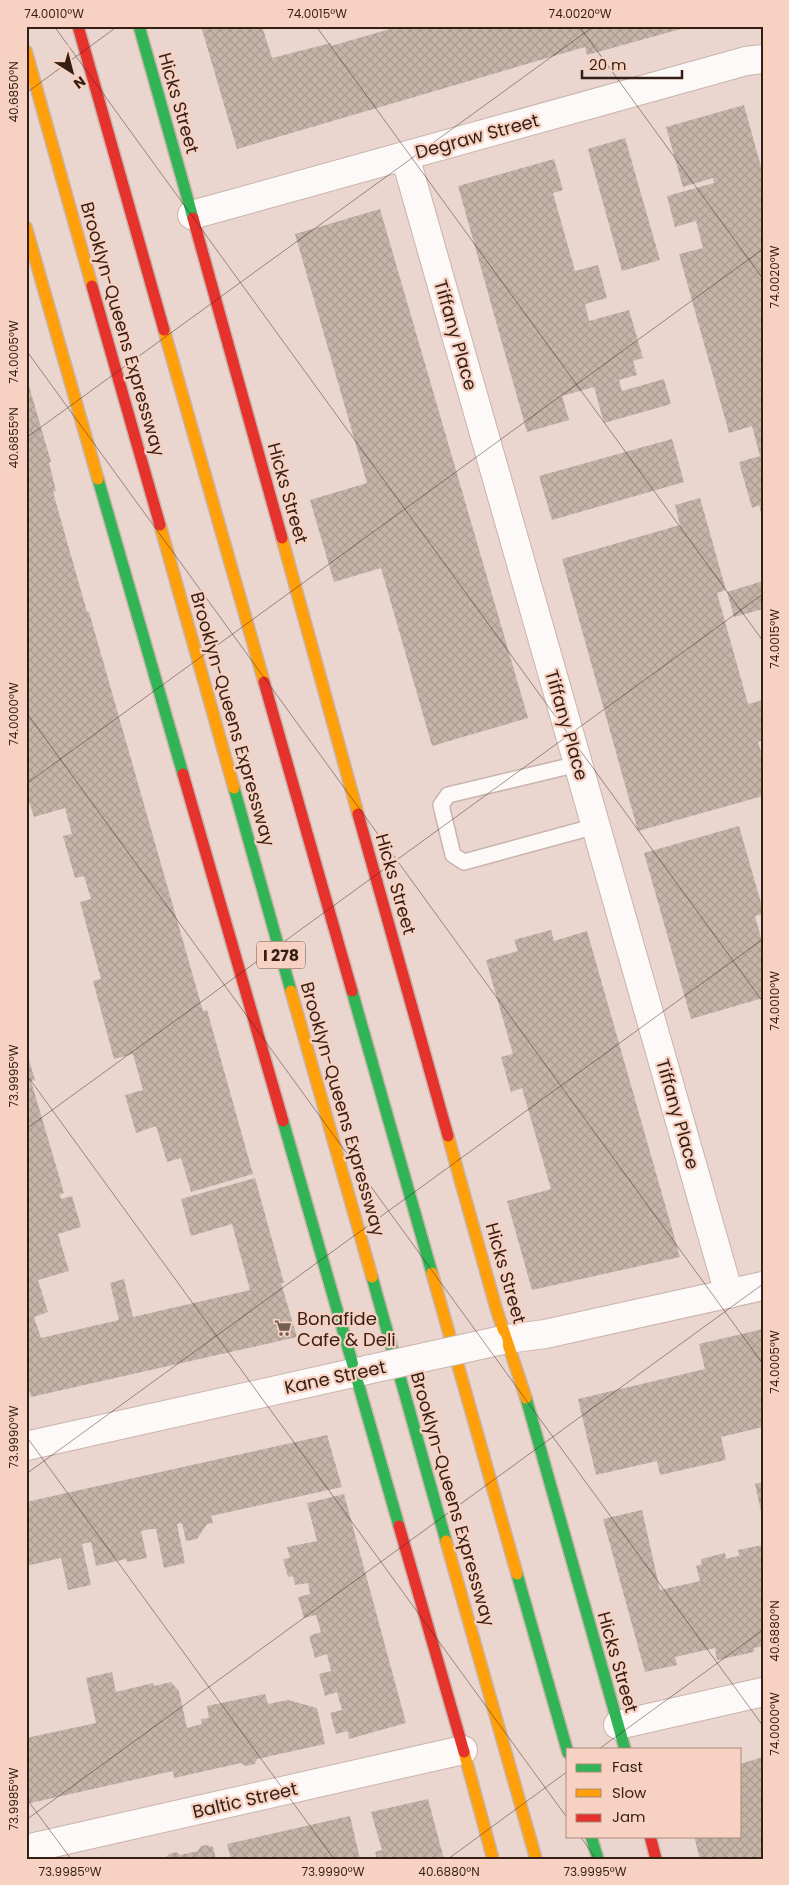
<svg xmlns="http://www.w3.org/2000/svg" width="789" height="1885" viewBox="0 0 789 1885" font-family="Poppins,sans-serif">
<defs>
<pattern id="building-cross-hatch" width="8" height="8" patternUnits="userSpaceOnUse" patternTransform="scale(1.25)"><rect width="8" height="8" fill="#c5b4a8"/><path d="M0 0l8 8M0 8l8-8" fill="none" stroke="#aa9a90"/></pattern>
</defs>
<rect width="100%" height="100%" fill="#ead6ce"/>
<g fill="url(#building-cross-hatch)">
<path d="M201,26H262L272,58L331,43V46L390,29L389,26L688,27L587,55L585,47L237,149Z"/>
<path d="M744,105L763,174L762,517L759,505L752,508L739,462L760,456L752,426L729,433L679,254L703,248L696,221L675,227L667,196L714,183L713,178L683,187L666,127Z"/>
<path d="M625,138L660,260L622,271L588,149Z"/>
<path d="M554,159L563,190L553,193L575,271L598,265L607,298L585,304L589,321L629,310L643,358L633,361L637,375L619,380L622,391L664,379L671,404L604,423L594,387L562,396L569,420L527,432L458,186Z"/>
<path d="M380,209L528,718L432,746L381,568L334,582L310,500L367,483L295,234Z"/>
<path d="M27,379L51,462L49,463L56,491L53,492L87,612H89L203,1011L207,1010L253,1174L191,1192L181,1158L167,1162L156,1126L136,1133L125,1095L143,1090L133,1054L114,1059L93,981L101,979L80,902L91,899L84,876L75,878L63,836L72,834L65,808L34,817L26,792Z"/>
<path d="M672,439L684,482L552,520L539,476Z"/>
<path d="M700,498L726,590L717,593L748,704L763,700V740L758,742L763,758V796L638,831L562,559L680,525L675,505Z"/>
<path d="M763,581V609L734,617L727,592Z"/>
<path d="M739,826L763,910V914L755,916L763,945V998L691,1019L644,853Z"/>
<path d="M551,930L554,941L587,931L680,1257L532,1290L507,1201L551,1189L522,1088L511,1092L501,1057L513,1054L486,960L518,951L514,940Z"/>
<path d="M26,1051L35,1080L31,1081L64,1193L60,1194L61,1199L72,1196L81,1227L58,1234L69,1271L38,1280L48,1312L34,1317L41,1338L119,1320L110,1283L124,1279L133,1317L250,1290L232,1224L191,1236L181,1199L255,1178L284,1283H281L297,1337L31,1397L26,1381Z"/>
<path d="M763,1329V1427L721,1437L726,1460L660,1475L657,1461L596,1475L578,1399L705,1369L699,1344Z"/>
<path d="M327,1435L342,1487L211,1516L213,1523L207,1524L197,1539L186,1541L182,1523L177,1524L185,1563L164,1568L156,1529H151L141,1531L147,1558L127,1562L126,1559L96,1566L91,1542L82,1544L91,1585L68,1590L61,1558L26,1566V1502Z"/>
<path d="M763,1482V1516H762L755,1484Z"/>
<path d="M344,1494L406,1723L349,1739L348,1731L336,1734L330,1713L342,1710L337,1692L325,1696L319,1674L331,1671L327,1654L315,1658L309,1636L321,1632L316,1615L304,1618L298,1597L310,1594L308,1583L295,1585L293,1576L288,1577L283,1559L290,1558L287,1547L317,1541L307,1503Z"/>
<path d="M642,1510L660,1590L700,1581L696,1566L702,1564L701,1559L725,1553L726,1559L733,1557L739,1556L738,1550L762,1545L763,1646L754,1648V1652L717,1660L715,1648L675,1657L677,1665L645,1672L603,1519Z"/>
<path d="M112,1672L116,1692L153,1683L154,1686L171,1682L179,1691L187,1728L202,1724L201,1719L209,1718L207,1706L265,1694L268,1704L288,1700L317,1708L325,1744L257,1759L255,1764L246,1766L241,1763L174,1778L173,1771L26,1804V1738L96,1723L86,1678Z"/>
<path d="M763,1757V1859H700L694,1836H740V1764Z"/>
<path d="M428,1799L444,1859H377L375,1852L382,1850L371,1812Z"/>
<path d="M350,1816L360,1859H231L227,1844Z"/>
<path d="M207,1845L213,1847L216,1859H165L169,1854L176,1852L180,1855L198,1851L201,1846Z"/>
</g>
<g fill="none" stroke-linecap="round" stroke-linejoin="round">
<g stroke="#c9b4ab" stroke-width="18">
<path id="lane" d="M578,764L448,795L441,805L453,855L464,862L596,826"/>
</g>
<g stroke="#c9b4ab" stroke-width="30">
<g id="street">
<path d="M405,156L729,1294"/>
<path d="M192,215L746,61L763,59"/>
<path d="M489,1343L507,1339L545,1334L763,1286"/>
<path d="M26,1446L371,1369"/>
<path d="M618,1725L763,1692"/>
<path d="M26,1849L463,1750"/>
</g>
</g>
<g stroke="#c9b4ab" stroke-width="14">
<g id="fast">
<path d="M139,26L193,218"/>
<path d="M98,479L183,774"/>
<path d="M234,788L291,991"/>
<path d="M352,991L432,1273"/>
<path d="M283,1121L399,1526"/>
<path d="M372,1277L446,1541"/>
<path d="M526,1398L625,1749"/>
<path d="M517,1574L568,1753"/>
<path d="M591,1836L598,1859"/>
</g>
</g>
<g stroke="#c9b4ab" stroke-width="14">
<g id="slow">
<path d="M26,51L92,286"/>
<path d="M26,227L98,479"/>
<path d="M164,330L264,682"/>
<path d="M160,525L234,788"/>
<path d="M282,538L358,814"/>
<path d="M291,991L372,1277"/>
<path d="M448,1136L496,1308L526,1398"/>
<path d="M432,1273L517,1574"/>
<path d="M446,1541L536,1859"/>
<path d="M464,1752L493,1859"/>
</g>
</g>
<g stroke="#c9b4ab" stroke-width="14">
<g id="jam">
<path d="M78,26L164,330"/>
<path d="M193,218L282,538"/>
<path d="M92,286L160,525"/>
<path d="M264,682L352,991"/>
<path d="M183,774L283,1121"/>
<path d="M358,814L448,1136"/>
<path d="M399,1526L464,1752"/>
<path d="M650,1836L656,1859"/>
</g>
</g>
<use href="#lane" stroke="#fcf9f8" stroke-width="15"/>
<use href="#street" stroke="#fcf9f8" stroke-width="28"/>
<use href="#fast" stroke="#30b455" stroke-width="11"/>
<use href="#slow" stroke="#ff9f0a" stroke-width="11"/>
<use href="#jam" stroke="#e5322d" stroke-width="11"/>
<g stroke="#c9b4ab" stroke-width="30" stroke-linecap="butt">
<path id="street-bridge" d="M371,1369L489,1343"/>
</g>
<use href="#street-bridge" stroke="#fcf9f8" stroke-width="28"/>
</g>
<path fill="none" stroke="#351f14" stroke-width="1" stroke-opacity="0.45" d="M54,26L763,1002M316,26L763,641M579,26L763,279M26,93L118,26M26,350L763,1364M26,438L594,26M26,712L763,1726M26,784L763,249M26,1074L568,1819M26,1129L763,594M26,1436L334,1859M26,1474L763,939M599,1749L763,1630M26,1798L71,1859M26,1820L763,1284M580,1836L596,1859M448,1859L568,1771"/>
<defs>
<g id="supermarket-bare" transform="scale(1.35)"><path d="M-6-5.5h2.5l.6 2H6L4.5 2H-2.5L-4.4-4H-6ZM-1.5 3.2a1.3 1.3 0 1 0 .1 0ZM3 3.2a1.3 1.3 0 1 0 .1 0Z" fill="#745f55" stroke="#f7d1c1" stroke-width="2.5" paint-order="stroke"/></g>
</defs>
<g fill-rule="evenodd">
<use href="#supermarket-bare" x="283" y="1328"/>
</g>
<g text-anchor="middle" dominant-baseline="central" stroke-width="4.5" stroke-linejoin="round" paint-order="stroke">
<rect fill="#f7d1c1" stroke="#6f5448" stroke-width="1" x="257" y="941.5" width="48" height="27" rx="4"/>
<g font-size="16" font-weight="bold" fill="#351f14">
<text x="281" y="955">I 278</text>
</g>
<g font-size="18" fill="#351f14" stroke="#f7d1c1">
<text transform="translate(179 103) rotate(74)">Hicks Street</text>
<text transform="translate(477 136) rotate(-15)">Degraw Street</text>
<text transform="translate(123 329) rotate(74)">Brooklyn-Queens Expressway</text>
<text transform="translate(456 335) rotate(74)">Tiffany Place</text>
<text transform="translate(288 493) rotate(74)">Hicks Street</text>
<text transform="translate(233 719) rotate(74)">Brooklyn-Queens Expressway</text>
<text transform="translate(567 725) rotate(74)">Tiffany Place</text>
<text transform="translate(396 884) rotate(74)">Hicks Street</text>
<text transform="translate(343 1109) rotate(74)">Brooklyn-Queens Expressway</text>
<text transform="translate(678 1114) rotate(74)">Tiffany Place</text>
<text transform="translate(506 1273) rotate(74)">Hicks Street</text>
<text transform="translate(335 1377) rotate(-12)">Kane Street</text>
<text transform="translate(453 1499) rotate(74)">Brooklyn-Queens Expressway</text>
<text transform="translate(618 1662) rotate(74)">Hicks Street</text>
<text transform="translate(245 1800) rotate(-13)">Baltic Street</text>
</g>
<g font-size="18" fill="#351f14" stroke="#f7d1c1" text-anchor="start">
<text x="297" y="1318">Bonafide<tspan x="297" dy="21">Cafe &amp; Deli</tspan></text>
</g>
</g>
<rect width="789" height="1885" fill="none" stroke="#f7d1c1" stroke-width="55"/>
<rect x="566" y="1748" width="175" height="90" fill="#f7d1c1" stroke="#a98a7c"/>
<rect x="576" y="1764" width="25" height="8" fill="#30b455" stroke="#a98a7c"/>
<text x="612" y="1772" font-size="15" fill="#351f14">Fast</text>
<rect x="576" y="1789" width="25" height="8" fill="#ff9f0a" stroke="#a98a7c"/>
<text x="612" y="1798" font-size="15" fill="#351f14">Slow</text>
<rect x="576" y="1814" width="25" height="8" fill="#e5322d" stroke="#a98a7c"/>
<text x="612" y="1822" font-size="15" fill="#351f14">Jam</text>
<g transform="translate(72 72) rotate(144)" stroke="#f7d1c1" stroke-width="4" paint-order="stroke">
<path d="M0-4L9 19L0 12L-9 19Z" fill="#351f14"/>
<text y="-8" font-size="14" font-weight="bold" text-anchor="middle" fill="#351f14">N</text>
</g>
<path d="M582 70v8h100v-8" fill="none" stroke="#351f14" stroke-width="2.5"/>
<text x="589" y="70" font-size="15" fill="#351f14" stroke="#f7d1c1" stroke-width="4" paint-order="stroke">20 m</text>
<rect x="28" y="28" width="734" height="1830" fill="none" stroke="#351f14" stroke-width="2"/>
<g font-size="12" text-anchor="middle" fill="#351f14">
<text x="54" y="18">74.0010°W</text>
<text x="317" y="18">74.0015°W</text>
<text x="580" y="18">74.0020°W</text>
<text transform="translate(14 92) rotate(-90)" y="4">40.6850°N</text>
<text transform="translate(775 277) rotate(-90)" y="4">74.0020°W</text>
<text transform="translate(14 352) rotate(-90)" y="4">74.0005°W</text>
<text transform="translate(14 438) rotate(-90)" y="4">40.6855°N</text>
<text transform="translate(775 639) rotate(-90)" y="4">74.0015°W</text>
<text transform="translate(14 714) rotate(-90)" y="4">74.0000°W</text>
<text transform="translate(775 1001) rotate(-90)" y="4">74.0010°W</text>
<text transform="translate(14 1076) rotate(-90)" y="4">73.9995°W</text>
<text transform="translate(775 1362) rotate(-90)" y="4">74.0005°W</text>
<text transform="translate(14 1437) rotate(-90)" y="4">73.9990°W</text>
<text transform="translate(775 1631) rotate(-90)" y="4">40.6880°N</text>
<text transform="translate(775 1724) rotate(-90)" y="4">74.0000°W</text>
<text transform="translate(14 1799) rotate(-90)" y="4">73.9985°W</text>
<text x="70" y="1876">73.9985°W</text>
<text x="333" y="1876">73.9990°W</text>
<text x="449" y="1876">40.6880°N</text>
<text x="595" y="1876">73.9995°W</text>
</g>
</svg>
